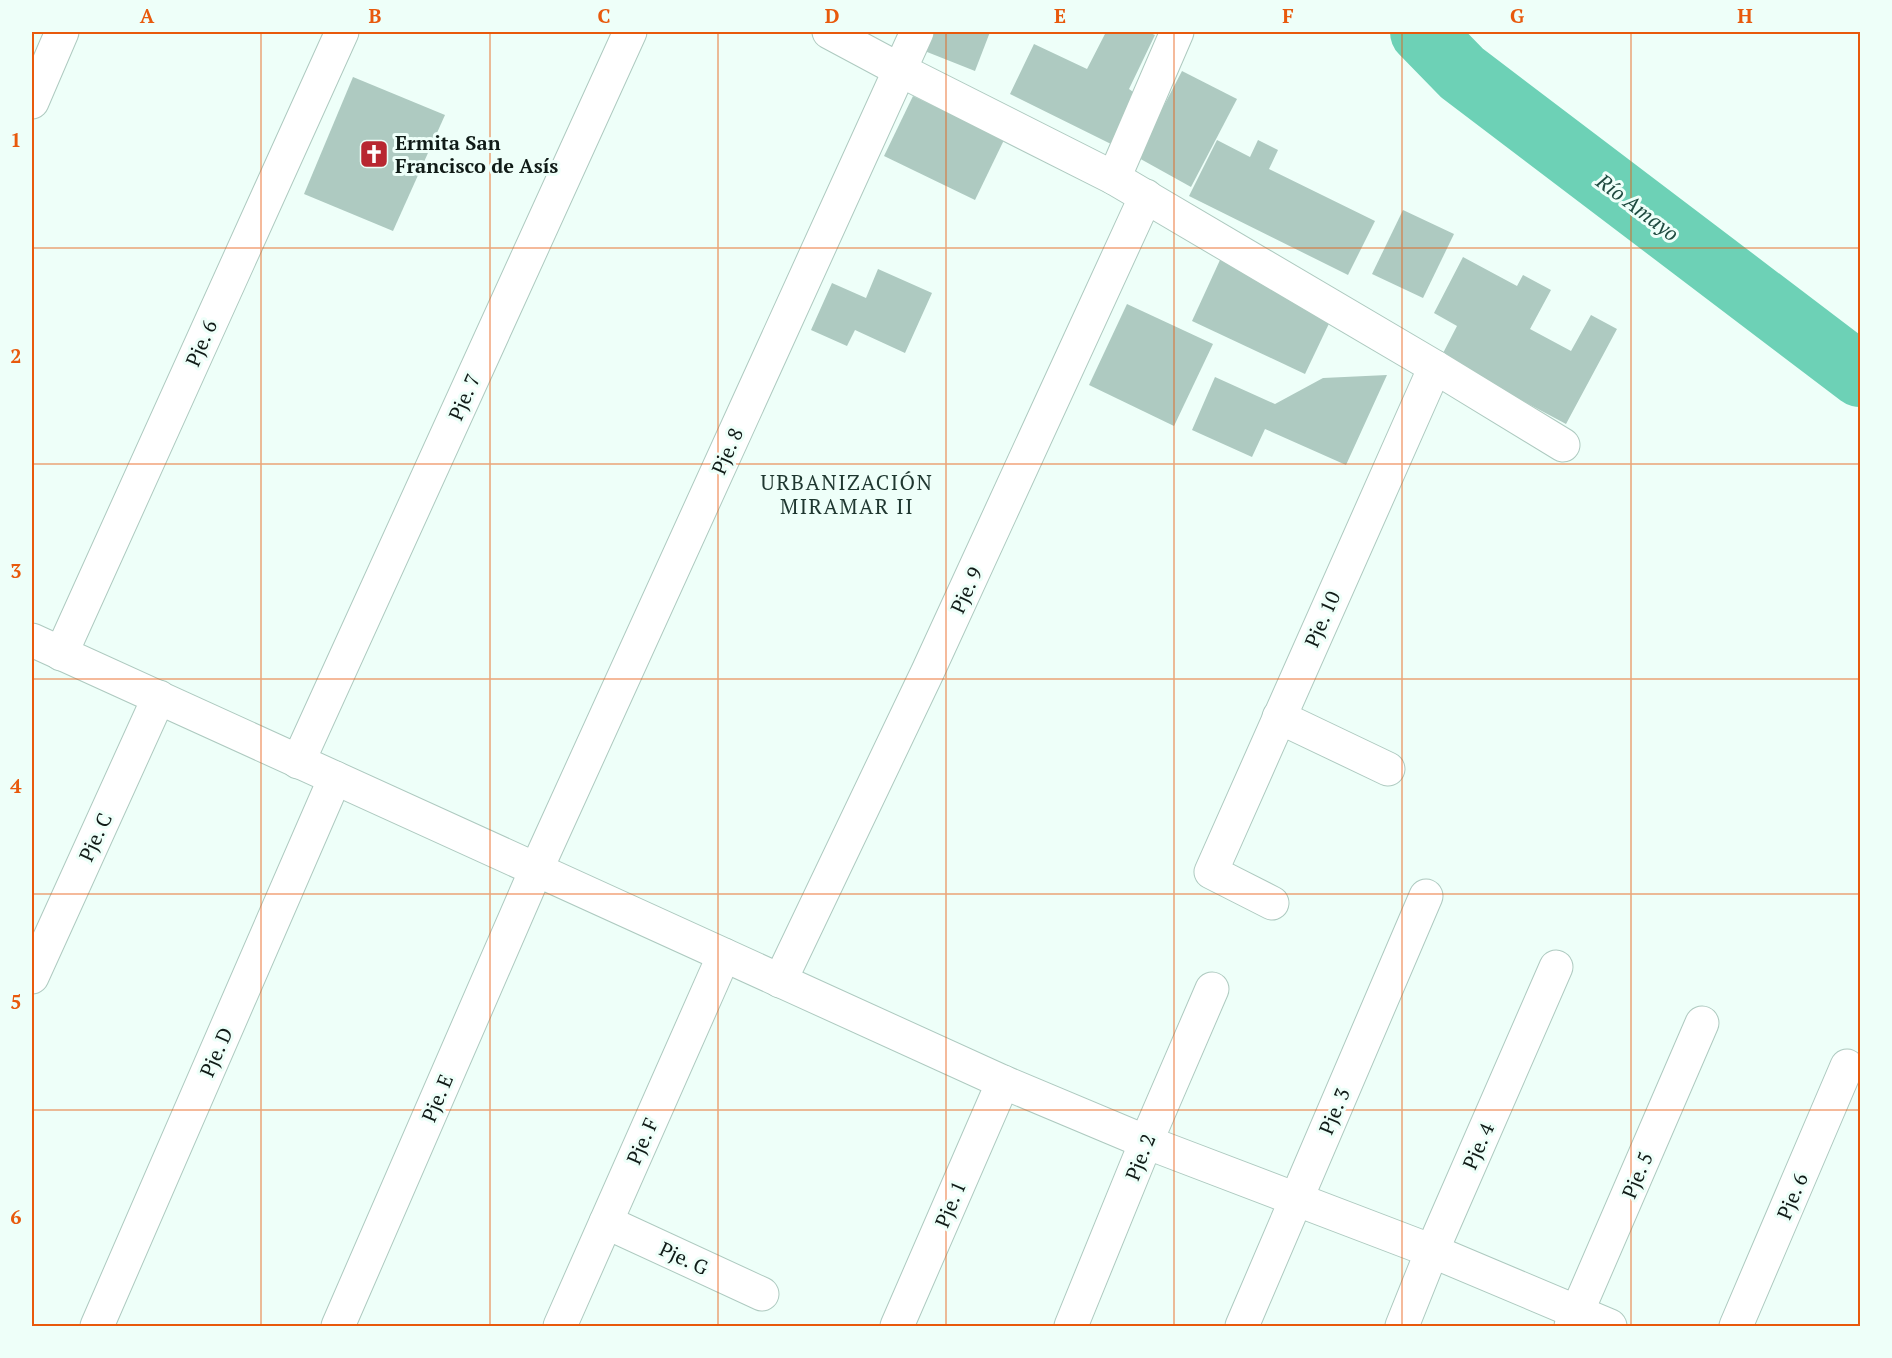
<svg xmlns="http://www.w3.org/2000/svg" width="1892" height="1358" viewBox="0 0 1892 1358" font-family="'PT Serif',serif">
<rect width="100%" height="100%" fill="#eefff9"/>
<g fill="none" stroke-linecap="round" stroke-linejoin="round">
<path stroke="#6dd1b6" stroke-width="64" d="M1422,32L1462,73L1860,375"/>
</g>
<g fill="#aecac1">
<path d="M923,32H990L975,71L917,48Z"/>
<path d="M1106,32H1148L1155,35L1129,89L1136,94L1111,144L1010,94L1034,44L1087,69Z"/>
<path d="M1182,71L1237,99L1191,187L1137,157Z"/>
<path d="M353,77L445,115L393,231L304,194Z"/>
<path d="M913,96L1004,140L975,200L884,156Z"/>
<path d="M1217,140L1250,157L1258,140L1278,150L1269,169L1375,221L1348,275L1189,196Z"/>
<path d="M1403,210L1454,234L1423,298L1372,274Z"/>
<path d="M1463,257L1517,286L1523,275L1551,290L1530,329L1571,351L1591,315L1617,329L1566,424L1441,357L1457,326L1434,313Z"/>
<path d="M1220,260L1334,313L1305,374L1192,321Z"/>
<path d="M878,269L932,293L905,353L855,330L847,346L811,330L832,283L866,298Z"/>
<path d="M1127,304L1213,344L1174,426L1089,385Z"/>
<path d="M1387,375L1346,465L1265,429L1252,457L1192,430L1215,377L1275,404L1323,378Z"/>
</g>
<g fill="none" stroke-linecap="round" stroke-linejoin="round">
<g stroke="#aecac0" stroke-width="35">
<g id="minor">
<path d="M829,32L900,70L1114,178L1435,367L1563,445"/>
<path d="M32,102L62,32"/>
<path d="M1114,178L1177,32"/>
<path d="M32,640L1003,1082L1146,1142L1432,1251L1610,1326"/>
<path d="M61,654L342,32"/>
<path d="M1279,717L1388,769"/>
<path d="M298,762L630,32"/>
<path d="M1272,903L1211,872L1435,367"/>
<path d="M32,977L159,697"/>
<path d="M780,981L928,671L1146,196"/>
<path d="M606,1222L762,1294"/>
<path d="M97,1326L335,778"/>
<path d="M338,1326L536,870L917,32"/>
<path d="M560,1326L724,955"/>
<path d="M897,1326L1003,1082"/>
<path d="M1071,1326L1146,1142L1212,989"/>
<path d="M1242,1326L1426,896"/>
<path d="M1402,1326L1432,1251L1556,967"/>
<path d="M1571,1326L1702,1023"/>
<path d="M1736,1326L1847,1066"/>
</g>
</g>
<use href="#minor" stroke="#fff" stroke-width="33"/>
</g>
<path fill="none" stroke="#e8590c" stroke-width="1.5" stroke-opacity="0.55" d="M261,32V1326M490,32V1326M718,32V1326M946,32V1326M1174,32V1326M1402,32V1326M1631,32V1326M32,248H1860M32,464H1860M32,679H1860M32,894H1860M32,1110H1860"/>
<defs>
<g id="church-square" transform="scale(1.5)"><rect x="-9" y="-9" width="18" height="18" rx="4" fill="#b82731" stroke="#eefff9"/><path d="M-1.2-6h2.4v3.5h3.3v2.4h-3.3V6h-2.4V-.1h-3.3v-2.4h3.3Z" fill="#fff"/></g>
</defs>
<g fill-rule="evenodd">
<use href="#church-square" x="374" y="154"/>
</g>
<g text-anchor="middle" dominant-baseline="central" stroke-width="6" stroke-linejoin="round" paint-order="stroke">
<g font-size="20" font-weight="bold" fill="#101b17" stroke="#eefff9" text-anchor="start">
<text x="395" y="142">Ermita San<tspan x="395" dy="23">Francisco de Asís</tspan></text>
</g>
<g font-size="20" fill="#101b17" stroke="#eefff9">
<text transform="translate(201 343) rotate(-66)">Pje. 6</text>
<text transform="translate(464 397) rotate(-66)">Pje. 7</text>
<text transform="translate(727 451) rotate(-66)">Pje. 8</text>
<text transform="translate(966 590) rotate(-65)">Pje. 9</text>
<text transform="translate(1322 619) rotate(-66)">Pje. 10</text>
<text transform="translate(95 837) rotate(-65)">Pje. C</text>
<text transform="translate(216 1052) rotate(-66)">Pje. D</text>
<text transform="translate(437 1098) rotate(-67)">Pje. E</text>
<text transform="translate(1334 1111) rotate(-67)">Pje. 3</text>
<text transform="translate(642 1141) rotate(-66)">Pje. F</text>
<text transform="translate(1478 1146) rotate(-66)">Pje. 4</text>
<text transform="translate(1140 1157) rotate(-68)">Pje. 2</text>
<text transform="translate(1637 1175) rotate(-67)">Pje. 5</text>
<text transform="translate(1792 1196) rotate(-67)">Pje. 6</text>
<text transform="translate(950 1204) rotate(-67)">Pje. 1</text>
<text transform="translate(684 1258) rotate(25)">Pje. G</text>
</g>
<g font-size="21" font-style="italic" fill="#1e4a3f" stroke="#eefff9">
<text transform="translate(1638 207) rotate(37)">Río Amayo</text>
</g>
<g font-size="21" letter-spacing="1.5" fill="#1f3730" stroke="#eefff9">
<text x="847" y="482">URBANIZACIÓN<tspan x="847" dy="24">MIRAMAR II</tspan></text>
</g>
</g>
<rect width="1892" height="1358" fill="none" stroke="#eefff9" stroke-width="66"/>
<rect x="33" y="33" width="1826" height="1292" fill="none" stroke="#e8590c" stroke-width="2"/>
<g font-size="20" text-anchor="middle" font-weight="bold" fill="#e8590c">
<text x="147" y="23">A</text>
<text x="375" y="23">B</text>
<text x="604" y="23">C</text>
<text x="832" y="23">D</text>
<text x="1060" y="23">E</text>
<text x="1288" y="23">F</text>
<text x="1517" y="23">G</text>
<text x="1745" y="23">H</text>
<text x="16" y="147">1</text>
<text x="16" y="363">2</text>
<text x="16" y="578">3</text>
<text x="16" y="793">4</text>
<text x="16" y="1009">5</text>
<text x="16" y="1224">6</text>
</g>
</svg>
